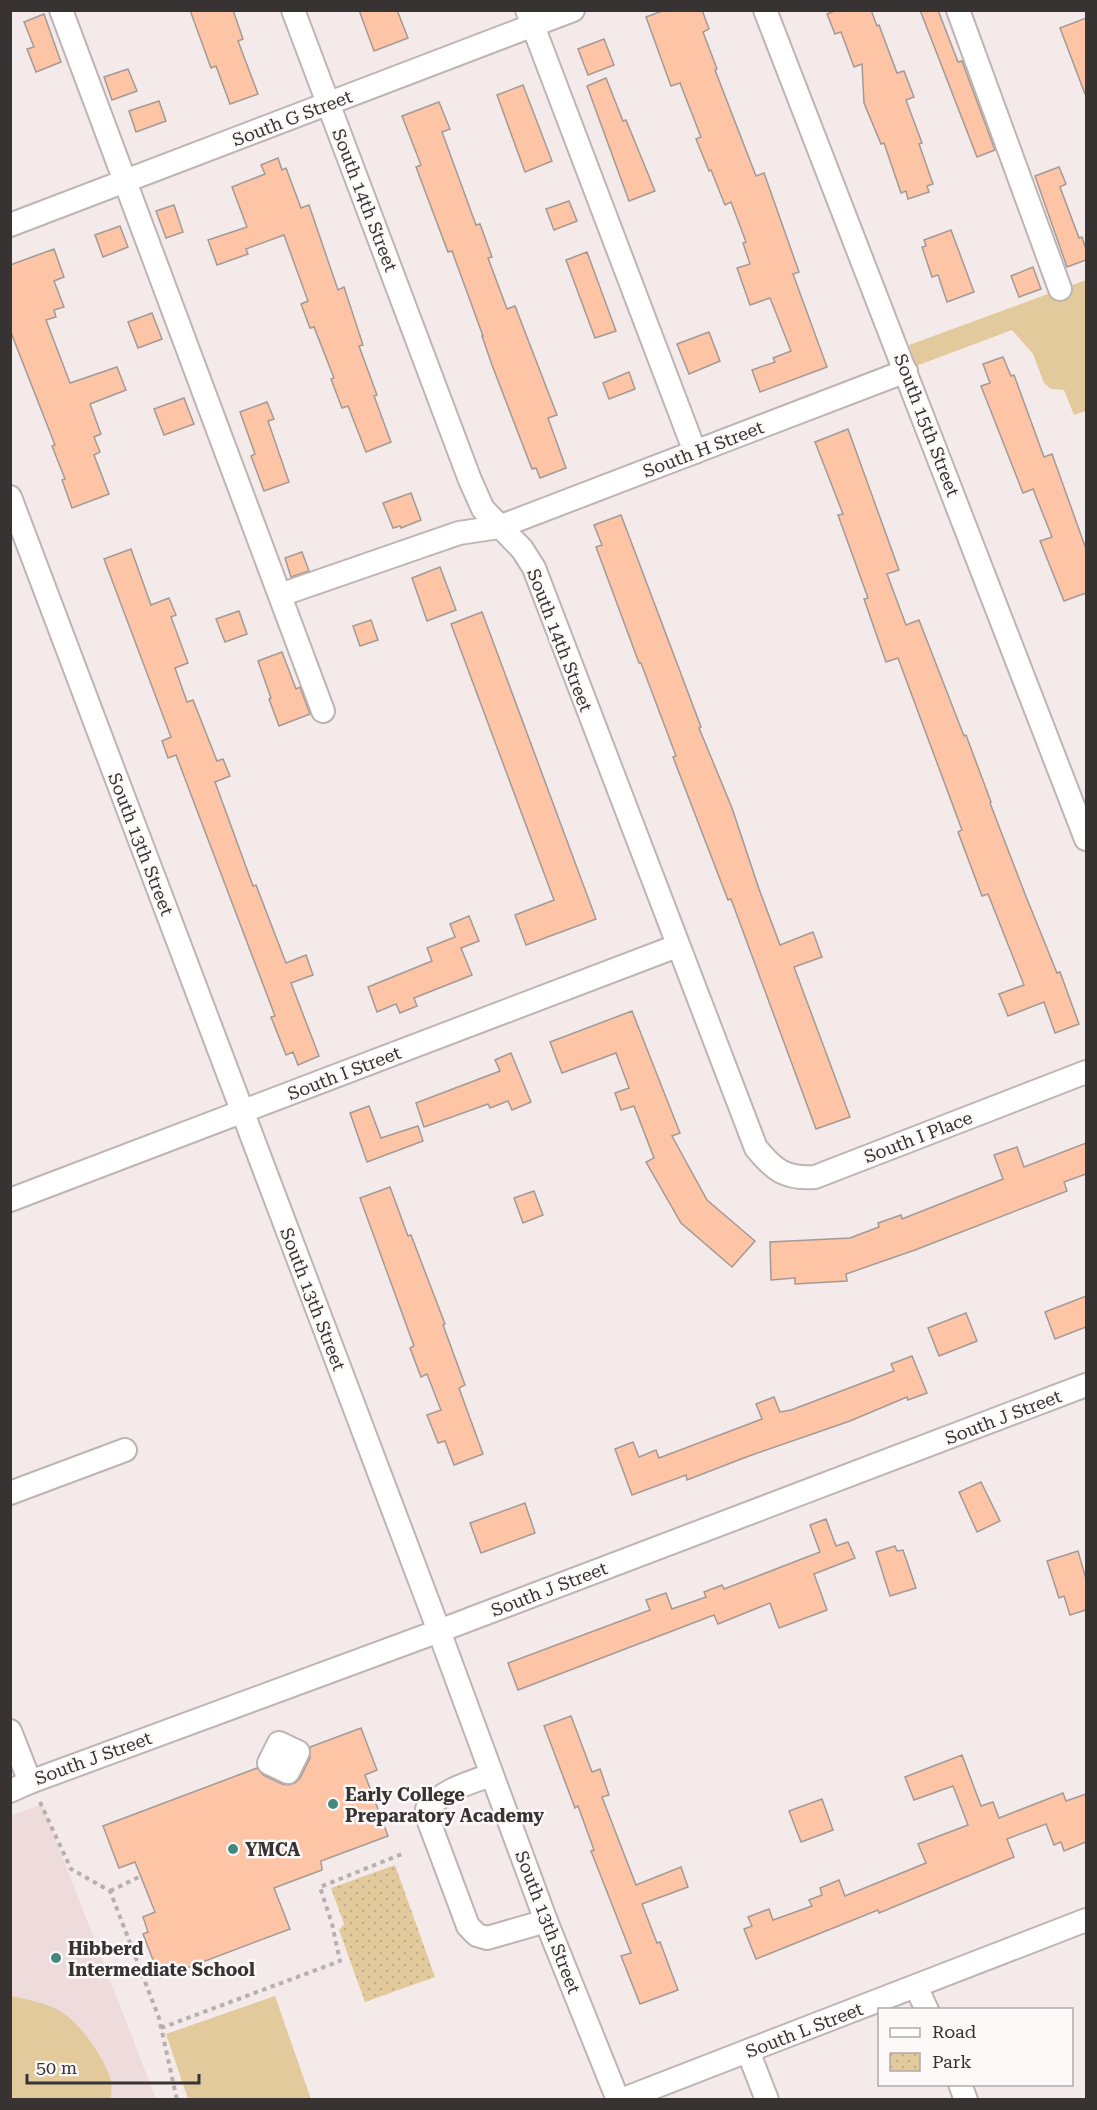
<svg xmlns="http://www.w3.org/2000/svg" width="1097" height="2110" viewBox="0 0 1097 2110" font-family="'Roboto Serif',serif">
<defs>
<pattern id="park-dots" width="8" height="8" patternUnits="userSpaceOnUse" patternTransform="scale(1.5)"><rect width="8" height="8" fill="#e2ca9d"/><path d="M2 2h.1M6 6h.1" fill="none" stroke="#c2ae88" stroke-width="1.8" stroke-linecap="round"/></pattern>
</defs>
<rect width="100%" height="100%" fill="#f5eaea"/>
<path fill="#eedbdb" d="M42,1804L156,2099L11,2100V1816Z"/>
<g fill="#e2ca9d">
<path d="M1086,280V411L1074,415L1064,390L1051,389L1044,383L1033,354L1012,330L916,366L909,345Z"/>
<path d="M11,1996C28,2000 48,2003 63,2013C82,2026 105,2059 111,2081C112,2087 111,2094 111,2099H11Z"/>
<path d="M275,1996L311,2099H188L166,2034Z"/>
</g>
<path fill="url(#park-dots)" d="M395,1865L435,1977L365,2002L339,1930L344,1924L331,1888Z"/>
<g fill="#fdc4a6" stroke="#a39a96" stroke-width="1.5">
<path d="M190,10H233L243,39L238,41L258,94L230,104L216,66L211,68Z"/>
<path d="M359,10H397L408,38L374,51Z"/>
<path d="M665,10H702L709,29L703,32L717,69L715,70L756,176L764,173L799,272L793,274L827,367L760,392L752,370L775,362L773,358L791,351L770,298L750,305L737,268L750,264L743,243L746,242L731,202L725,205L711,170L709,171L696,139L701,137L680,83L671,86L646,17Z"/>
<path d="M837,10H871L877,26L879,25L897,73L904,71L914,97L906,100L922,143L919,144L933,184L927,186L929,192L908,199L906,191L901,193L884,143L881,144L864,103L862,64L854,67L841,32L835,34L827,14Z"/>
<path d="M920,10H938L958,62L962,61L995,150L977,157Z"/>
<path d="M44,14L61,62L36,72L27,49L34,47L24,22Z"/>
<path d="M1086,18V94H1085L1060,28Z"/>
<path d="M604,39L614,65L588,75L578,49Z"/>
<path d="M128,69L137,91L112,100L104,77Z"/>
<path d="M606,78L623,121L626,120L655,191L629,201L587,86Z"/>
<path d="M523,85L552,161L525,172L497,95Z"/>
<path d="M159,101L166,121L136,132L129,111Z"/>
<path d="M439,102L450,129L442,132L476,225L480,224L492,257L488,258L507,309L515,306L557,415L548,418L566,468L540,478L536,468L532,469L492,365L482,336H483L452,251L448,252L416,167L421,165L402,116Z"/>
<path d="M278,158L282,170L286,168L301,208L309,205L338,290L344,287L363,345L359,346L377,395L374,396L391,442L366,452L348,406L342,408L331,379L334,378L314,327L310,328L301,304L308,301L284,235L246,249L248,254L217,265L208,240L247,227L232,187L265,174L261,165Z"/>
<path d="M1059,167L1066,184L1060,187L1079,238L1082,237L1086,249V260L1067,267L1035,176Z"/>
<path d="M569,201L577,221L554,230L546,209Z"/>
<path d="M174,205L183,232L166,238L156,211Z"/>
<path d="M120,226L128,247L103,257L95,235Z"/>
<path d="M951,230L974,292L947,302L938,275L932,277L922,247L926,246L924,240Z"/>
<path d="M54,249L64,277L54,281L64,307L54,310L56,317L46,320L70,383L117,367L126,390L90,404L101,434L94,437L100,452L94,455L109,494L72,508L62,480L65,479L52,446L55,445L10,330V265Z"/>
<path d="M587,252L616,331L595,338L566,260Z"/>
<path d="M1033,267L1041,289L1019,297L1011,276Z"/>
<path d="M152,313L162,339L138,348L128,322Z"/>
<path d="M709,332L720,361L689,374L677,344Z"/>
<path d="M1003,357L1011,376L1014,375L1044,457L1052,454L1086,549V593L1064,601L1040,541L1052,537L1033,489L1023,493L981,386L990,383L983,364Z"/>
<path d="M629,372L635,389L609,399L603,383Z"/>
<path d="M184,398L194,424L164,435L154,409Z"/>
<path d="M267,402L274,419L268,421L289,482L264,491L251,456L255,454L240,412Z"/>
<path d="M848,429L899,570L887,574L906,625L919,620L964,736L966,735L991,802L990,803L1025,894L1057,973L1060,972L1079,1024L1055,1033L1044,1002L1008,1016L999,994L1024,985L988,894L982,896L958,832L962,830L898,658L886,662L864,599L868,598L838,515L843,514L815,442Z"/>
<path d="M411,493L421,520L401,528L400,526L393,528L383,503Z"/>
<path d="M621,515L701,727L699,728L732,808L759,889L780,945L813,932L822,957L794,967L850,1117L816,1129L731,899L728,900L673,757L676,756L641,663H639L596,547L602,545L594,525Z"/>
<path d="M131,549L151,605L169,598L176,615L171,617L188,663L175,668L187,702L193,700L217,761L223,759L230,776L215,782L253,886L256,885L286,963L306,955L313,975L291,983L319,1056L298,1065L293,1052L286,1055L271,1017L275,1016L176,755L168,758L162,741L171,737L104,559Z"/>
<path d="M302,552L309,571L291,577L285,558Z"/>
<path d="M440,567L456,610L427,621L412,578Z"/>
<path d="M239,611L247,634L225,642L216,619Z"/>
<path d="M482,612L596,919L526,945L515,915L554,900L451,624Z"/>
<path d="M371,620L378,640L360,646L353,626Z"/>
<path d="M282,652L296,689L300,687L310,714L279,726L269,699L271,698L258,661Z"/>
<path d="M469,916L479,941L461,948L472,975L414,998L417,1006L400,1013L396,1004L377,1012L368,987L432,961L427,948L455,937L450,924Z"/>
<path d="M632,1011L680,1133L672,1136L707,1200L755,1241L732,1267L681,1223L646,1162L654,1158L634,1106L621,1110L615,1093L629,1088L616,1053L562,1073L550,1042Z"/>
<path d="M511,1053L531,1102L512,1110L508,1101L490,1108L488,1104L424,1127L416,1103L500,1071L495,1060Z"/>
<path d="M369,1106L381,1138L418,1126L423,1141L367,1162L350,1113Z"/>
<path d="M1086,1143V1174L1064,1182L1067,1191L915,1250L846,1274L847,1281L795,1284V1278L771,1280L770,1242L850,1238L879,1227L878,1223L901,1215L902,1219L1003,1179L994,1155L1017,1147L1024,1167Z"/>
<path d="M390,1187L408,1236L411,1235L445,1324L443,1325L465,1385L459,1388L483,1454L454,1465L445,1441L438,1443L427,1415L441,1410L427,1374L421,1377L410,1348L414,1346L360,1198Z"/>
<path d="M534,1191L543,1215L523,1223L514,1198Z"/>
<path d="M1086,1296V1327L1055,1339L1045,1312Z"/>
<path d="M966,1313L977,1341L939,1356L928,1328Z"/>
<path d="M912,1356L927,1393L908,1400L907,1397L850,1421L749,1456L687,1480L686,1475L632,1495L615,1449L633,1442L639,1457L656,1450L659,1458L762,1419L756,1404L774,1397L780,1412L791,1410L894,1371L891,1364Z"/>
<path d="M981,1482L1000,1521L977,1532L959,1492Z"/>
<path d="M525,1503L535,1533L481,1553L470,1523Z"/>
<path d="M826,1519L836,1546L848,1542L855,1558L814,1574L827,1610L779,1628L770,1603L718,1624L714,1615L518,1690L508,1663L650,1610L646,1600L666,1593L672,1609L706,1597L704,1592L722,1585L724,1589L820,1552L810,1525Z"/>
<path d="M895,1546L897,1551L903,1550L916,1588L890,1596L876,1552Z"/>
<path d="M1078,1551L1086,1579V1610L1070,1615L1064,1596L1059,1598L1047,1561Z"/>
<path d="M571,1716L592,1772L600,1769L609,1795L602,1797L636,1885L681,1867L688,1887L642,1904L657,1943L660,1942L678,1990L640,2004L621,1956L631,1953L591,1851L594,1850L578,1806L575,1808L544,1726Z"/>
<path d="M361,1728L377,1770L365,1775L388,1836L321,1861L322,1870L274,1888L290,1929L160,1978L143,1934L148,1932L143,1917L155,1912L135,1862L119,1868L103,1826L257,1768L263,1775L282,1784L288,1785L295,1783L300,1778L310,1758V1747Z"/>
<path d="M962,1755L981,1806L993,1802L999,1818L1063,1793L1066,1801L1086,1794V1842L1064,1851L1061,1842L1054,1845L1046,1824L1007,1839L1014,1857L879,1913L878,1910L756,1959L744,1929L752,1926L748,1917L769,1909L773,1920L812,1906L809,1900L822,1895L820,1888L839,1880L845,1896L926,1863L918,1844L968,1825L953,1786L914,1800L905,1777Z"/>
<path d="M822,1799L833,1830L801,1842L789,1811Z"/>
</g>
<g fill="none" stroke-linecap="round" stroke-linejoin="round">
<g stroke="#beb4b4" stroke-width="26">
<g id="minor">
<path d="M61,10L323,711"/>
<path d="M293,10L470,480L483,509L522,549L534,568L756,1148C774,1170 785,1179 815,1177L1086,1072"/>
<path d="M527,10L695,452"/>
<path d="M765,10L1086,839"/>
<path d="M958,10L1060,289"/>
<path d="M10,225L573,10"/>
<path d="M10,497L439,1631L546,1921L618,2100"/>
<path d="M280,595L459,533L499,527L906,371"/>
<path d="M10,1200L677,946"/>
<path d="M10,1493L125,1450"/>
<path d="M10,1731L30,1782"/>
<path d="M279,1743L298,1752L288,1772L269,1763Z"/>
<path d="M491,1775C468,1783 444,1790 427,1809L428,1819L468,1926L477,1935L487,1938L546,1921"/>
<path d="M10,1791L30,1782L439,1631L1086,1385"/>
<path d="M916,1987L927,2010"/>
<path d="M748,2051L767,2100"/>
<path d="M960,2084L966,2100"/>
<path d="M621,2100L1086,1920"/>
</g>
</g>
<g stroke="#b8afaf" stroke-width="4" stroke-dasharray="4.5 4.5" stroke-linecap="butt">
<path d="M40,1802L71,1869L110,1891L159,2018L177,2100"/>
<path d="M110,1891L141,1876"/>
<path d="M161,2028L340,1961L332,1924L320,1887L402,1854"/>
</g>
<use href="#minor" stroke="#fff" stroke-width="22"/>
</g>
<g fill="#44887c" stroke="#fdf9f9" stroke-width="2">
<circle cx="333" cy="1804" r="6"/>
<circle cx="233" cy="1849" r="6"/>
<circle cx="56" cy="1958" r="6"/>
</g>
<g text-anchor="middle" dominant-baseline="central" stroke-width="5" stroke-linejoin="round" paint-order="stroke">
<g font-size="18" fill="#373333" stroke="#fdf9f9">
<text transform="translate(292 118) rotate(-21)">South G Street</text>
<text transform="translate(365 200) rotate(69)">South 14th Street</text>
<text transform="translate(927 425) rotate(69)">South 15th Street</text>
<text transform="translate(703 449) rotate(-21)">South H Street</text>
<text transform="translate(560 640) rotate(69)">South 14th Street</text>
<text transform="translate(141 844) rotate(69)">South 13th Street</text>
<text transform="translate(344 1073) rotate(-21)">South I Street</text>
<text transform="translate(918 1137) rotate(-21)">South I Place</text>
<text transform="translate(313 1299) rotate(69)">South 13th Street</text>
<text transform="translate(1003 1417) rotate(-21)">South J Street</text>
<text transform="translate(549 1589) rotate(-21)">South J Street</text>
<text transform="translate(93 1758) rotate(-20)">South J Street</text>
<text transform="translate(548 1922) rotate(69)">South 13th Street</text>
<text transform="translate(804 2030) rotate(-21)">South L Street</text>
</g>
<g font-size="18" font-weight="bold" fill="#373333" stroke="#fdf9f9" text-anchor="start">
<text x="345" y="1794">Early College<tspan x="345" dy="21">Preparatory Academy</tspan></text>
<text x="245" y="1849">YMCA</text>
<text x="68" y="1948">Hibberd<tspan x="68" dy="21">Intermediate School</tspan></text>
</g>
</g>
<rect width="1097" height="2110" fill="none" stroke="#373333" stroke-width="24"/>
<rect x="878" y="2008" width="195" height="78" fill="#fdf9f9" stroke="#aeaaaa" stroke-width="1.5"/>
<rect x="890" y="2028" width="30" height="9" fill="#ffffff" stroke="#aeaaaa" stroke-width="1.5"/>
<text x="932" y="2038" font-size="18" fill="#373333">Road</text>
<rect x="890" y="2053" width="30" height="18" fill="url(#park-dots)" stroke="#aeaaaa" stroke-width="1.5"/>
<text x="932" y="2068" font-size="18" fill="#373333">Park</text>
<path d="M27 2074v9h172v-9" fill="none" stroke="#373333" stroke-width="3"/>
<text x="36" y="2074" font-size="18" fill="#373333" stroke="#fdf9f9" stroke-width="4.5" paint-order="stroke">50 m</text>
</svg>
